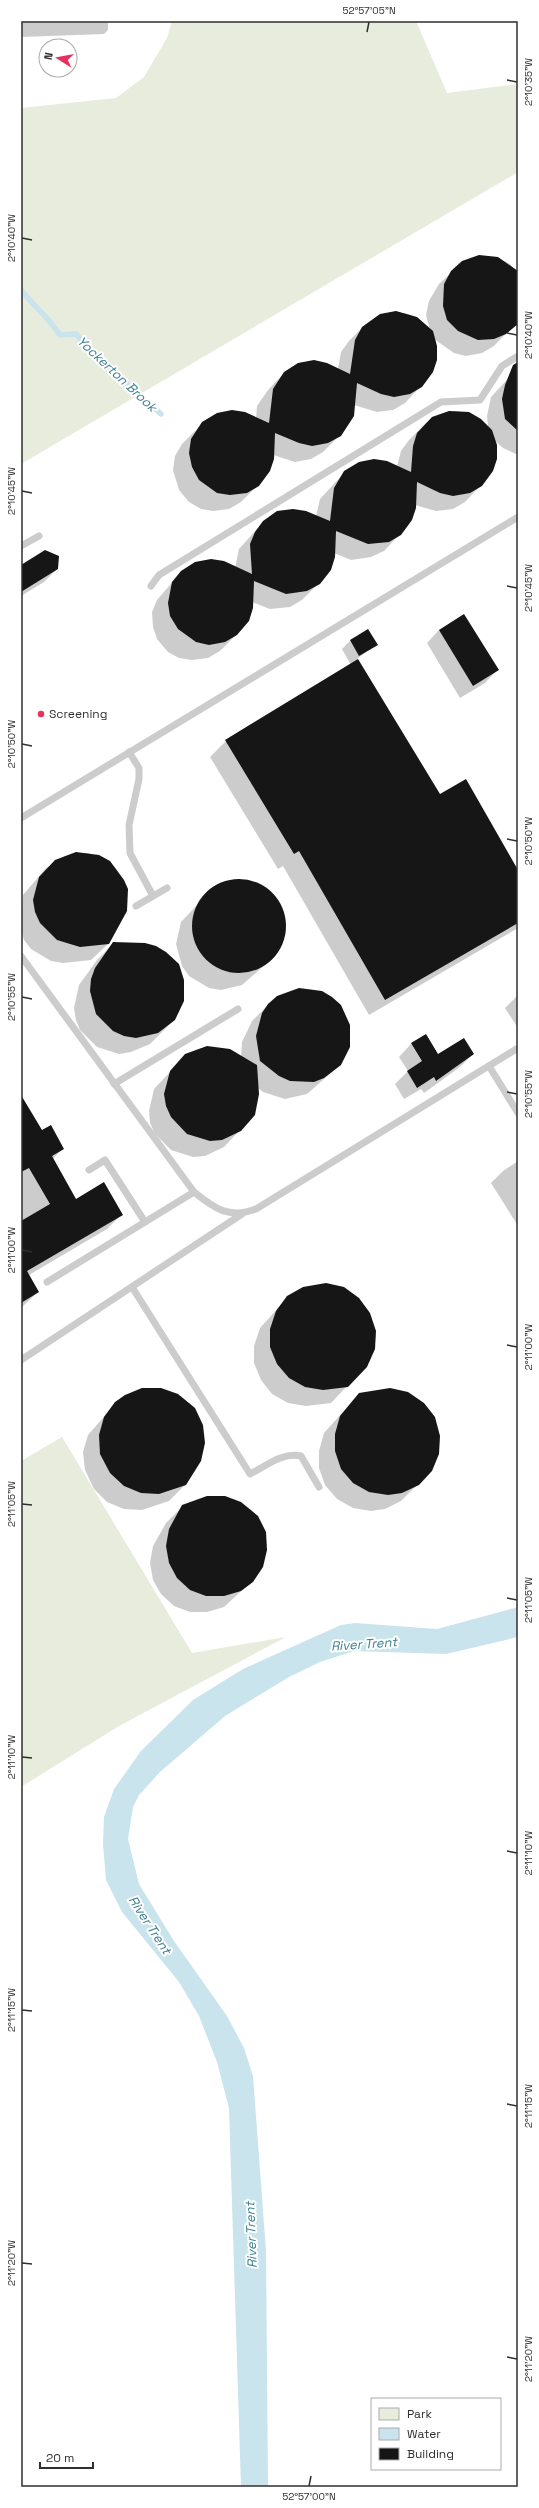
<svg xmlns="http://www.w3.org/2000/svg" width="539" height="2508" viewBox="0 0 539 2508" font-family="'Space Grotesk',sans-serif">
<rect width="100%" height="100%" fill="#fff"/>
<g fill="#e7ecdc">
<path d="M172,21H416L447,93L518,84V172L21,464V108L116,98L144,77L167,38Z"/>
<path d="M62,1437L192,1653L286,1637L119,1726L21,1787V1461Z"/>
</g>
<path fill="#c9e4ec" d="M518,1607V1637L446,1654L354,1651L320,1662L289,1677L225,1716L160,1772L139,1795L133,1807L128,1839L139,1884L174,1941L227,2016L244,2048L253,2076L266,2251L268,2487H241L229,2108L217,2062L199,2016L179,1982L122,1912L106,1880L103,1844L104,1817L114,1789L141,1751L193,1700L243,1669L341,1625L355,1623L437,1629Z"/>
<g fill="#0003">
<path d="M21,21H108V30L104,34L21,37Z"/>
<path d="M498,258L510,264L518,275V321L494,346L482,353L466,356L454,353L434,339L421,386L405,403L393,410L377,412L354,405L340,435L323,452L311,459L295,462L273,455L258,485L241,502L229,509L213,511L201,509L189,502L179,490L173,470L175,456L182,444L199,427L256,419L257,406L268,390L284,373L338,369L341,352L349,341L366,324L380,315L396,312L408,314L421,321L430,330L426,315L429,301L439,284L456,268Z"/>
<path d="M518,368V455L503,448L494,440L481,485L465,502L453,509L436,511L415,505L400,534L384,551L371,557L351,560L334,553L319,583L302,600L290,607L270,609L252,602L237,634L220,651L208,658L192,660L179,658L168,652L157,639L153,627L152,612L157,600L181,572L235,568L239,549L264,521L316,516L320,499L345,472L397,467L401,451L409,440L426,423L440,414L455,411L468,413L488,427L487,416L491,397Z"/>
<path d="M21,566L57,569L44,582L21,596Z"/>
<path d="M463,615L497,670L485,683L460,698L427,643L439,630Z"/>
<path d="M350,641L376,644L357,659L439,795L518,872V928L369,1015L283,866L278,869L210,757L226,741L351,665L342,649Z"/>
<path d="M88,853L109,862L117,870L127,890L108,944L91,960L63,963L51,961L31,949L24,940L21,929L23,895L46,868L65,856Z"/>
<path d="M246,880L257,883L275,897L284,916V937L275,956L242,985L221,990L209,988L189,976L182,966L176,944L181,922L213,888L223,882Z"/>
<path d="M114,943L174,1020L150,1044L131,1052L119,1054L97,1047L80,1030L76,1020L74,1008L79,985L97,960Z"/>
<path d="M518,995V1028L505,1008Z"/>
<path d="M269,1004L340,1065L307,1094L285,1099L263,1092L258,1088L240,1130L224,1147L205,1156L193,1157L171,1150L155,1134L150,1123L149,1111L154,1089L186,1055L196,1050L207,1047L241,1057L242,1042L252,1021Z"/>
<path d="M425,1035L438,1055L473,1054L460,1067L424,1093L421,1089L404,1099L395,1084L408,1071L399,1057L411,1044Z"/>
<path d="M21,1097L41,1132L63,1148L52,1160L76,1200L122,1214L107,1229L29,1275L38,1292L21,1308Z"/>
<path d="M518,1161V1226L491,1183L503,1171Z"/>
<path d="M288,1297L347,1386L331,1403L306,1406L288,1403L272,1394L261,1380L254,1363V1346L260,1328Z"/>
<path d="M359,1394L431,1471L401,1501L385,1509L371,1511L353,1508L337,1499L325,1485L319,1468V1451L324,1433Z"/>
<path d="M116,1403L185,1485L169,1501L142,1510L124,1509L107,1502L94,1489L85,1470L83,1452L88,1435Z"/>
<path d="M183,1506L252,1581L224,1607L207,1612H190L174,1606L161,1594L153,1580L150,1563L153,1546L166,1523Z"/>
</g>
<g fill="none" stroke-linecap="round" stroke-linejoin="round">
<path stroke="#c9e4ec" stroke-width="5.5" d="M21,290C34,306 49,318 60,335L76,334L104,364L161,414"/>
</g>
<g fill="#161616">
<path d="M479,255L498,257L518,271V324L506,334L494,339L478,340L458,331L447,320L443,306L444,284L451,271L462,261Z"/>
<path d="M396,311L417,317L433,331L437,346V360L433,372L422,387L410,394L394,397L381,394L357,383L354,416L341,436L328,443L312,446L299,443L275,433L274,459L270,471L259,486L247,493L230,495L217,493L199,480L192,467L189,453L191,439L202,422L217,413L232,410L245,412L269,423L273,389L284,372L298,363L314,360L327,363L350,374L355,340L362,327L380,314Z"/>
<path d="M518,362V431L505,419L502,399L505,385L513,365Z"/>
<path d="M449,411L469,412L481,419L492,430L497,445V459L493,471L482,486L470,493L453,496L440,493L417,482L416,508L412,520L401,535L389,542L368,544L336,531L335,557L331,570L320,584L307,591L286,594L254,581L253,608L249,621L237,635L225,642L209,645L196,642L178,629L170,616L168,603L172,582L181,571L195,562L211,559L224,561L252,574L250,544L255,532L263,521L277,511L293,509L306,511L330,521L334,488L344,471L359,462L374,459L387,461L411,472L413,446L417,433L432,417Z"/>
<path d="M45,550L59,556L58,569L21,592V565Z"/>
<path d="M464,614L499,670L473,686L439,630Z"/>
<path d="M368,629L378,645L359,656L350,640Z"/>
<path d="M358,659L440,794L466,779L518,870V923L385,1000L299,851L294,854L225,740Z"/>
<path d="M76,852L99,855L110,861L124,880L128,889L127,911L109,944L80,947L57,940L40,923L35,912L33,900L39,877L55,860Z"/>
<circle cx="239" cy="926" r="47"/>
<path d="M113,942L145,943L156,946L166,952L179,964L184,980V1001L175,1020L158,1033L136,1038L124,1036L113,1031L96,1014L90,991L91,979L95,968Z"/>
<path d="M299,988L322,991L332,997L341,1005L350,1025V1047L341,1065L324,1078L314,1082L290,1081L279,1076L260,1061L256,1036L262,1013L268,1004L277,996Z"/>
<path d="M426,1034L438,1054L464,1038L474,1054L436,1081L434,1077L417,1088L407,1071L422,1061L411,1043Z"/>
<path d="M207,1046L230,1049L257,1065L259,1094L255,1115L241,1131L222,1140L210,1141L187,1134L171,1117L166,1106L164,1094L170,1071L185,1054Z"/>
<path d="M21,1095L42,1130L51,1125L64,1149L52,1156L76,1199L104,1182L123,1215L27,1271L39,1292L21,1303V1221L50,1204L29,1168L21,1172Z"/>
<path d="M326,1283L344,1287L359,1298L370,1313L376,1331L375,1349L367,1367L348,1387L323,1390L305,1387L289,1378L277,1364L270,1347V1329L276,1311L287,1296L303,1287Z"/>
<path d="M142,1388H161L178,1394L195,1408L203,1425L205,1443L201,1461L186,1485L159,1494L141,1493L124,1486L110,1473L100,1454L99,1435L104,1417L115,1402L125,1395Z"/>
<path d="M390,1388L408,1392L424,1403L435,1417L440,1436L439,1454L432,1471L419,1485L402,1493L388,1495L369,1492L353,1483L341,1469L335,1451V1434L340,1416L359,1393Z"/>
<path d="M207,1496H225L241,1502L258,1516L266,1532L267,1550L263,1567L253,1582L241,1591L224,1596H206L190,1590L177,1578L169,1563L166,1546L169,1529L182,1505Z"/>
</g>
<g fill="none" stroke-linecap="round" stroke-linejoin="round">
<g stroke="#ccc" stroke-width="7">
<path d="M21,546L39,536"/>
<path d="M151,586L159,575L441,402L480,400L502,366L518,356"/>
<path d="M129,752L139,768V779L129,825L130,853L153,896"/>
<path d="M21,818L518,517"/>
<path d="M136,906L167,888"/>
<path d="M21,956L194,1192C215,1209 229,1219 256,1209L518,1048"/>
<path d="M489,1066L518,1113"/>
<path d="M114,1084L238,1009"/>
<path d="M89,1170L105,1160L145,1222"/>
<path d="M47,1282L194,1192"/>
<path d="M132,1287L250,1474C266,1466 282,1452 301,1456L319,1487"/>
<path d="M21,1360L242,1214"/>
</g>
</g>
<path fill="none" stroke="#2f2f2f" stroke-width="1.5" d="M367,32L369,22M507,80L517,82M22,238L32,240M507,333L517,335M22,491L32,493M507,586L517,588M22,744L32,746M507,839L517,841M22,997L32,999M507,1092L517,1094M22,1250L32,1252M507,1345L517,1347M22,1504L32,1505M507,1598L517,1600M22,1757L32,1758M507,1851L517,1853M22,2010L32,2011M507,2104L517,2106M22,2263L32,2264M507,2357L517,2359M309,2486L311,2476"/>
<circle fill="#e5315b" stroke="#fff" stroke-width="1.5" cx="41" cy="714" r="4"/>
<g text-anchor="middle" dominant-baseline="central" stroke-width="4" stroke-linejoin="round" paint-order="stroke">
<g font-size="12" fill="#2f2f2f" stroke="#fff" text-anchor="start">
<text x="49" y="714">Screening</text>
</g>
<g font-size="13" font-style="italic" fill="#3c7e91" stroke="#fff">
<text transform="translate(117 374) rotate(43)">Yockerton Brook</text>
<text transform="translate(364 1644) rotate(-4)">River Trent</text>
<text transform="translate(150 1925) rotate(57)">River Trent</text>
<text transform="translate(251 2235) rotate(-92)">River Trent</text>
</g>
</g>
<rect width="539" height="2508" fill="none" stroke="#ffffff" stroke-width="44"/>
<rect x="371" y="2398" width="130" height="72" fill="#ffffff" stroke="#acacac"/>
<rect x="379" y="2408" width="20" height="12" fill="#e7ecdc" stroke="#acacac"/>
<text x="407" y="2418" font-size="12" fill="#2f2f2f">Park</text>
<rect x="379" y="2428" width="20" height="12" fill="#c9e4ec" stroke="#acacac"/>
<text x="407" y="2438" font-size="12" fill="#2f2f2f">Water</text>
<rect x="379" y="2448" width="20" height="12" fill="#161616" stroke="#acacac"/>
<text x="407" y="2458" font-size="12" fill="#2f2f2f">Building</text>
<g transform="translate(58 58) rotate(281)"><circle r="19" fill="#ffffff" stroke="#acacac"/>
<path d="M0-3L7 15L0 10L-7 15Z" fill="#e5315b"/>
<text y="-6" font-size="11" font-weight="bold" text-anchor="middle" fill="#2f2f2f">N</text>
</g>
<path d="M40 2462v6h53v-6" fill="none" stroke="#2f2f2f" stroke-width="2"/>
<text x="46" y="2462" font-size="12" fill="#2f2f2f" stroke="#ffffff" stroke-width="3" paint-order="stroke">20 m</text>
<rect x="22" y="22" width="495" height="2464" fill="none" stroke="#2f2f2f" stroke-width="1.5"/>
<g font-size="10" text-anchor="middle" fill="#2f2f2f">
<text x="369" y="14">52°57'05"N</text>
<text transform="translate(528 82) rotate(-90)" y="4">2°10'35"W</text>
<text transform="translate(11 238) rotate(-90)" y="4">2°10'40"W</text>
<text transform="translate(528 335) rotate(-90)" y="4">2°10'40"W</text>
<text transform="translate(11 491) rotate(-90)" y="4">2°10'45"W</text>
<text transform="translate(528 588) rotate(-90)" y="4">2°10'45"W</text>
<text transform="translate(11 744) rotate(-90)" y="4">2°10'50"W</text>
<text transform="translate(528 841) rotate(-90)" y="4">2°10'50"W</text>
<text transform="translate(11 997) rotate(-90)" y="4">2°10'55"W</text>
<text transform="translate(528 1094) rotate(-90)" y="4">2°10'55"W</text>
<text transform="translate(11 1250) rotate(-90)" y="4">2°11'00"W</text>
<text transform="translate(528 1347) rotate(-90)" y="4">2°11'00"W</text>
<text transform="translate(11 1504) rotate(-90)" y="4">2°11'05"W</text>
<text transform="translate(528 1600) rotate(-90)" y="4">2°11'05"W</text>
<text transform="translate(11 1757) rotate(-90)" y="4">2°11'10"W</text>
<text transform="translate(528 1853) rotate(-90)" y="4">2°11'10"W</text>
<text transform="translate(11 2010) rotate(-90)" y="4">2°11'15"W</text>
<text transform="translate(528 2106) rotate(-90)" y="4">2°11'15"W</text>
<text transform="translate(11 2263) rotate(-90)" y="4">2°11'20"W</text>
<text transform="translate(528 2359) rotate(-90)" y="4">2°11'20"W</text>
<text x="309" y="2500">52°57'00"N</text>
</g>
</svg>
